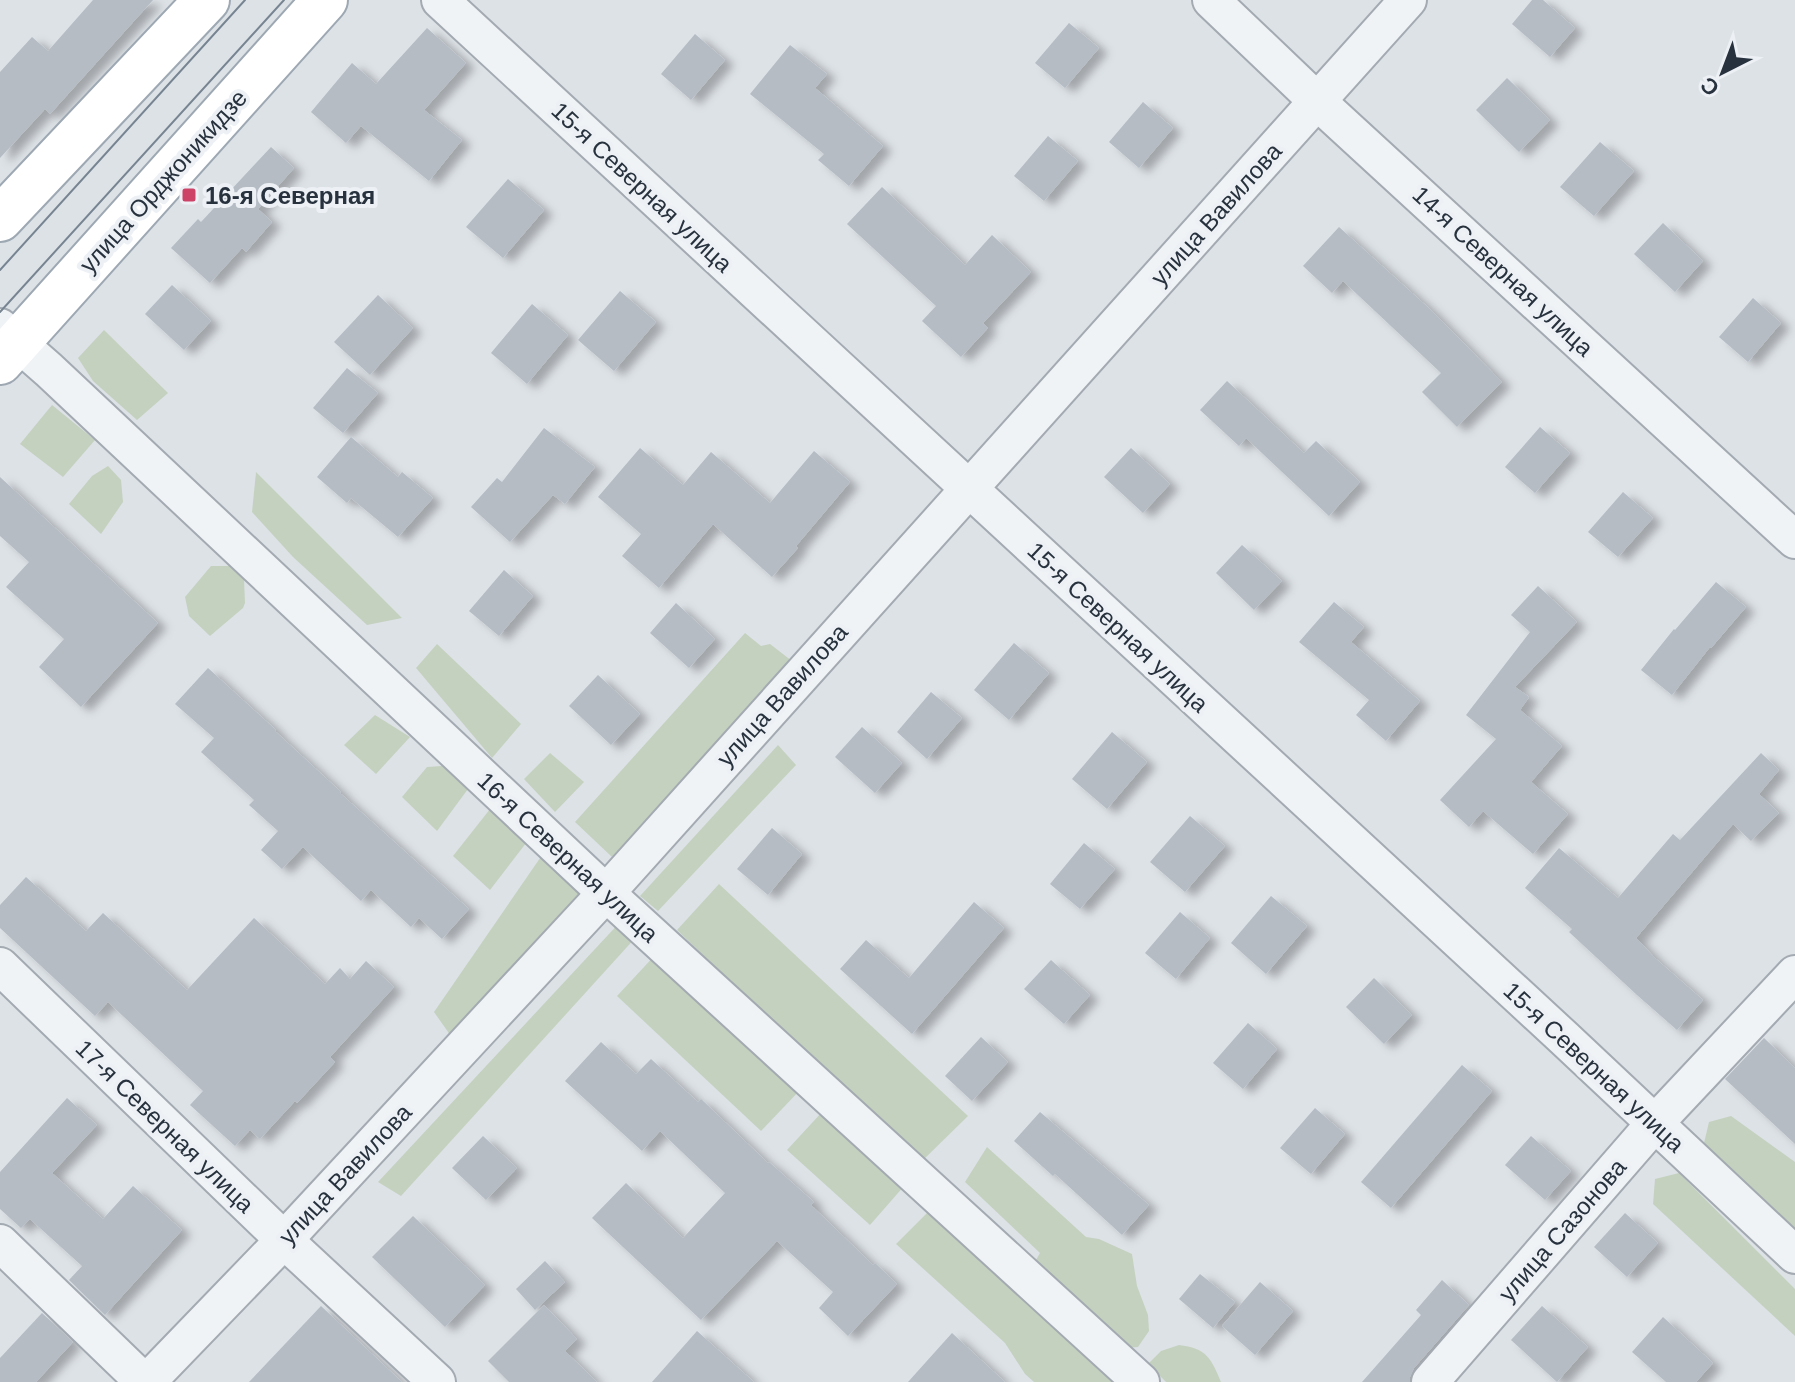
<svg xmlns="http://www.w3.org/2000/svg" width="1795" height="1382" viewBox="0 0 1795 1382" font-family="Arial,sans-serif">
<defs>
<filter id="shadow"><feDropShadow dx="9" dy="5" stdDeviation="4" flood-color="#0004"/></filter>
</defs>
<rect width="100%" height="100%" fill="#dde2e7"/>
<g fill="#c5d1bf">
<path d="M104,330L168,393L137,420L93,381L78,358Z"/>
<path d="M52,405L95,440L63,477L20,444Z"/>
<path d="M108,466L121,480L123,502L101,534L69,504L92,476Z"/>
<path d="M256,472L402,618L367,625L293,557L252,512Z"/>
<path d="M211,566H231L244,579L245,603L243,608L210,636L189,616L185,597Z"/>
<path d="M745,633L761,646L770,644L792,661L612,857L575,822Z"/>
<path d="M437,644L521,724L492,758L416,668Z"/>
<path d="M375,715L410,737L376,774L344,745Z"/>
<path d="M778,745L796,765L658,911L640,896Z"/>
<path d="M550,753L584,782L555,812L524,779Z"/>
<path d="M442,766L468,789L437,831L402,797L427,767Z"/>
<path d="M494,804L530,838L490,890L453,856Z"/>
<path d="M547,848L590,892L453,1039L434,1012Z"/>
<path d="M719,884L968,1116L919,1164L677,930Z"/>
<path d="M622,920L637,936L401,1196L378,1182Z"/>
<path d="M657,953L802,1088L761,1131L617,996Z"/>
<path d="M823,1111L905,1185L870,1225L787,1150Z"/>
<path d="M1731,1116L1795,1162V1234L1703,1147L1709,1122Z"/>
<path d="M987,1147L1086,1237L1099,1239L1132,1254L1137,1286L1148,1315L1149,1331L1138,1347L1125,1348L1048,1279L1036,1260L1040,1253L965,1182Z"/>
<path d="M1679,1173L1795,1289V1336L1653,1204L1655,1179Z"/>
<path d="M933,1207L1124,1382H1034L1025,1374L1005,1343L896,1244Z"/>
<path d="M1179,1345C1206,1348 1211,1358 1221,1382H1166L1148,1364L1161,1351Z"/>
</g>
<g fill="#b5bcc4" filter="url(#shadow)">
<path d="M93,0H153L50,114L45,109L0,158V72L32,37L48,51Z"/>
<path d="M1532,0H1543L1575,28L1550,57L1512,24Z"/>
<path d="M1069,23L1099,48L1065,88L1035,63Z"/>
<path d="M427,28L466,63L424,110L462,140L429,181L361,126L346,143L311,112L352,63L376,84Z"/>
<path d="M695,34L725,60L691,100L661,74Z"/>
<path d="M790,45L827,74L815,88L883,146L849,186L818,160L824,154L750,94Z"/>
<path d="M1507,78L1550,120L1519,152L1476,110Z"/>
<path d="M1143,102L1173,128L1139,168L1109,142Z"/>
<path d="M1048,136L1078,161L1044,201L1014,176Z"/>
<path d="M1600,142L1634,171L1594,216L1560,187Z"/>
<path d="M271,147L294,168L258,209L272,222L246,252L242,248L210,283L171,248L198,219L201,222Z"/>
<path d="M508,179L544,210L503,258L466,227Z"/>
<path d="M882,187L965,265L992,235L1031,272L983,323L988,328L961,357L922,321L936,306L847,224Z"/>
<path d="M1663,223L1703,261L1675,292L1634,254Z"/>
<path d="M1339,227L1431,310L1502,382L1457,427L1422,392L1441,373L1343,281L1332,293L1303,266Z"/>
<path d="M172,285L211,321L184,350L145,314Z"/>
<path d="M620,291L656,322L614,371L578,340Z"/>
<path d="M378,295L413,328L370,375L334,342Z"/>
<path d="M1753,298L1781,323L1748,362L1719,337Z"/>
<path d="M532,304L568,335L527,384L491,353Z"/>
<path d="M347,368L378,393L343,433L313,408Z"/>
<path d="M1227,381L1304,453L1316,441L1360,482L1329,516L1246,438L1239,446L1200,410Z"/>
<path d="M1540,427L1570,453L1535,493L1505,467Z"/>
<path d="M544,428L595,467L565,504L553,495L510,542L471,507L497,478L502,482Z"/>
<path d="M351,437L398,477L402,472L433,498L398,537L351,498L347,503L317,477Z"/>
<path d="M640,448L683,485L711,452L770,503L814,451L850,482L796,546L798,548L772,577L713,524L659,588L622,556L641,534L598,497Z"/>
<path d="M1131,448L1170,484L1143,513L1104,477Z"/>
<path d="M0,477L158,623L81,707L39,667L64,639L6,587L29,562L0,536Z"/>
<path d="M1623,492L1653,518L1618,557L1588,532Z"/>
<path d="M1242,545L1282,581L1254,610L1216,573Z"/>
<path d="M504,570L533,596L499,636L469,611Z"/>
<path d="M1716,582L1746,607L1711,648L1710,647L1672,695L1641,670L1674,629L1675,630Z"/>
<path d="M1538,586L1577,622L1515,687L1529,697L1520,710L1562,746L1531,782L1568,814L1533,854L1483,811L1469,827L1440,800L1496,739L1466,715L1530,632L1511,615Z"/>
<path d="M1334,602L1364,627L1351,642L1420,701L1386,741L1356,715L1369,700L1299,642Z"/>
<path d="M676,603L715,639L689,668L650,633Z"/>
<path d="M1014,643L1049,673L1009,720L974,690Z"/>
<path d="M208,668L276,730L275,731L341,792L340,793L469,909L442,939L419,918L411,927L371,890L361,901L303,847L282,869L261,850L278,831L249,805L254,800L201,752L214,738L175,704Z"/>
<path d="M598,675L640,714L611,745L569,706Z"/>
<path d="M931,692L962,718L927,759L897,732Z"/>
<path d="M862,727L902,763L875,793L835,757Z"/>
<path d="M1112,732L1147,762L1107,809L1072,779Z"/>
<path d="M1761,753L1779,770L1759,794L1779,813L1751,841L1733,824L1636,938L1655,958L1703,1000L1677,1030L1637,995L1569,932L1572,929L1525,888L1559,848L1618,898L1673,834L1680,840Z"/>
<path d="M1190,816L1225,846L1185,892L1150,862Z"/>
<path d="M772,828L802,854L768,895L737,869Z"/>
<path d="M1084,843L1115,869L1080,909L1050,884Z"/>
<path d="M26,877L86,931L103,913L187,990L254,918L325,984L340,968L350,979L366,961L394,987L330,1057L335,1062L297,1103L295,1101L260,1139L250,1130L235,1146L190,1105L203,1091L108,1002L95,1016L0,928V905Z"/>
<path d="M1271,896L1307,926L1266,974L1231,943Z"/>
<path d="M974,902L1004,928L912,1034L840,969L866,940L909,978Z"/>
<path d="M1180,912L1210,938L1176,979L1145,953Z"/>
<path d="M1051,960L1090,995L1064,1024L1024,989Z"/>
<path d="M1374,978L1412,1015L1384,1044L1346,1007Z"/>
<path d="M1248,1023L1277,1049L1243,1089L1213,1063Z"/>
<path d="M981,1037L1008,1062L972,1101L945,1076Z"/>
<path d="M1764,1038L1795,1068V1144L1725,1079Z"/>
<path d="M601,1042L636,1074L651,1059L698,1102L701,1099L768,1163L769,1162L814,1202L811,1205L873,1265L875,1263L897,1284L848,1336L819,1308L833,1292L777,1241L701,1320L592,1218L626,1183L683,1238L725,1193L660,1131L642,1151L565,1081Z"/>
<path d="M1462,1065L1492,1091L1391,1208L1361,1182Z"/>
<path d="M67,1098L97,1125L52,1173L103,1219L133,1186L182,1230L105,1315L69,1280L82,1266L30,1219L21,1228L0,1209V1172Z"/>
<path d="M1315,1108L1345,1134L1311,1174L1280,1148Z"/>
<path d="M1040,1112L1149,1205L1122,1235L1055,1174L1053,1176L1014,1141Z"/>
<path d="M483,1136L517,1168L486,1200L452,1168Z"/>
<path d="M1531,1136L1571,1171L1545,1200L1505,1165Z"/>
<path d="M1625,1213L1658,1243L1627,1277L1594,1247Z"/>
<path d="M413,1216L485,1285L445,1327L372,1257Z"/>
<path d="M545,1261L565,1282L535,1310L516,1289Z"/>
<path d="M1200,1274L1235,1302L1213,1328L1179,1299Z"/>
<path d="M1442,1280L1469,1305L1414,1368L1410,1377V1382H1362L1421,1315L1416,1310Z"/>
<path d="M1260,1282L1293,1311L1255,1355L1222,1326Z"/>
<path d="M544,1305L577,1339L565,1351L597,1382H509L488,1361Z"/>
<path d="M321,1306L402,1382H249Z"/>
<path d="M1542,1306L1588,1347L1557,1382L1511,1340Z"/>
<path d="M42,1313L73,1342L36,1382H0V1358Z"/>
<path d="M1663,1317L1713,1363L1696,1382H1666L1632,1352Z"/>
<path d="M697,1331L754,1382H652Z"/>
<path d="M952,1333L1005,1382H908Z"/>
</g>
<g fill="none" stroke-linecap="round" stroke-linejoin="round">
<g stroke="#a3aab1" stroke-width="40">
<g id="minor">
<path d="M440,0L1564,1038L1795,1255"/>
<path d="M1211,0L1318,102L1795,540"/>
<path d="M0,327L49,370L606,893L1141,1382"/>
<path d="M0,966L284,1240L437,1382"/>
<path d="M0,1243L144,1382"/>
<path d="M147,1382L284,1240L606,893L1408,0"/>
<path d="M1430,1382L1655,1123L1795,974"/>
</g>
</g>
<g stroke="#9da8b3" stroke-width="48">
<g id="major">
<path d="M0,219L207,0"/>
<path d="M0,362L325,0"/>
</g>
</g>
<use href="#minor" stroke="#f0f3f6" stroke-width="36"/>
<use href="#major" stroke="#fff" stroke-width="44"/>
<g stroke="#778491" stroke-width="2">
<path d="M0,270L245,0"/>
<path d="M0,312L284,0"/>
</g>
</g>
<rect fill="#cd4267" stroke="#edf1f5" stroke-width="3" x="181" y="187" width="16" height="16" rx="4"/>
<g text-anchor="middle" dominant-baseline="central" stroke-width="8" stroke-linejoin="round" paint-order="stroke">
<g font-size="24" fill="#27323e" stroke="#edf1f5">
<text transform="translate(163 181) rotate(-48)">улица Орджоникидзе</text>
<text transform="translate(642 187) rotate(43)">15-я Северная улица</text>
<text transform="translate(1216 214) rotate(-48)">улица Вавилова</text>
<text transform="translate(1503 271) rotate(43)">14-я Северная улица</text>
<text transform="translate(1118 627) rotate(43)">15-я Северная улица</text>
<text transform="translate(782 695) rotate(-48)">улица Вавилова</text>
<text transform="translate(568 857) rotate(43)">16-я Северная улица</text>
<text transform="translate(1594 1067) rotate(43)">15-я Северная улица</text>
<text transform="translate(165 1126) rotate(44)">17-я Северная улица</text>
<text transform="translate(345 1174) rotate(-47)">улица Вавилова</text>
<text transform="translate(1562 1230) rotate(-49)">улица Сазонова</text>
</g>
<g font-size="24" font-weight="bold" fill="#27323e" stroke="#edf1f5" text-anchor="start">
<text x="205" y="195">16-я Северная</text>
</g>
</g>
<g transform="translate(1723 72) rotate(222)" stroke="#edf1f5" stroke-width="6" paint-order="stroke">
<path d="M0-6L14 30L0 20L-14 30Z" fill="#27323e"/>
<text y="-12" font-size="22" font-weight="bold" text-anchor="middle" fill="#27323e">С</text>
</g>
</svg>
